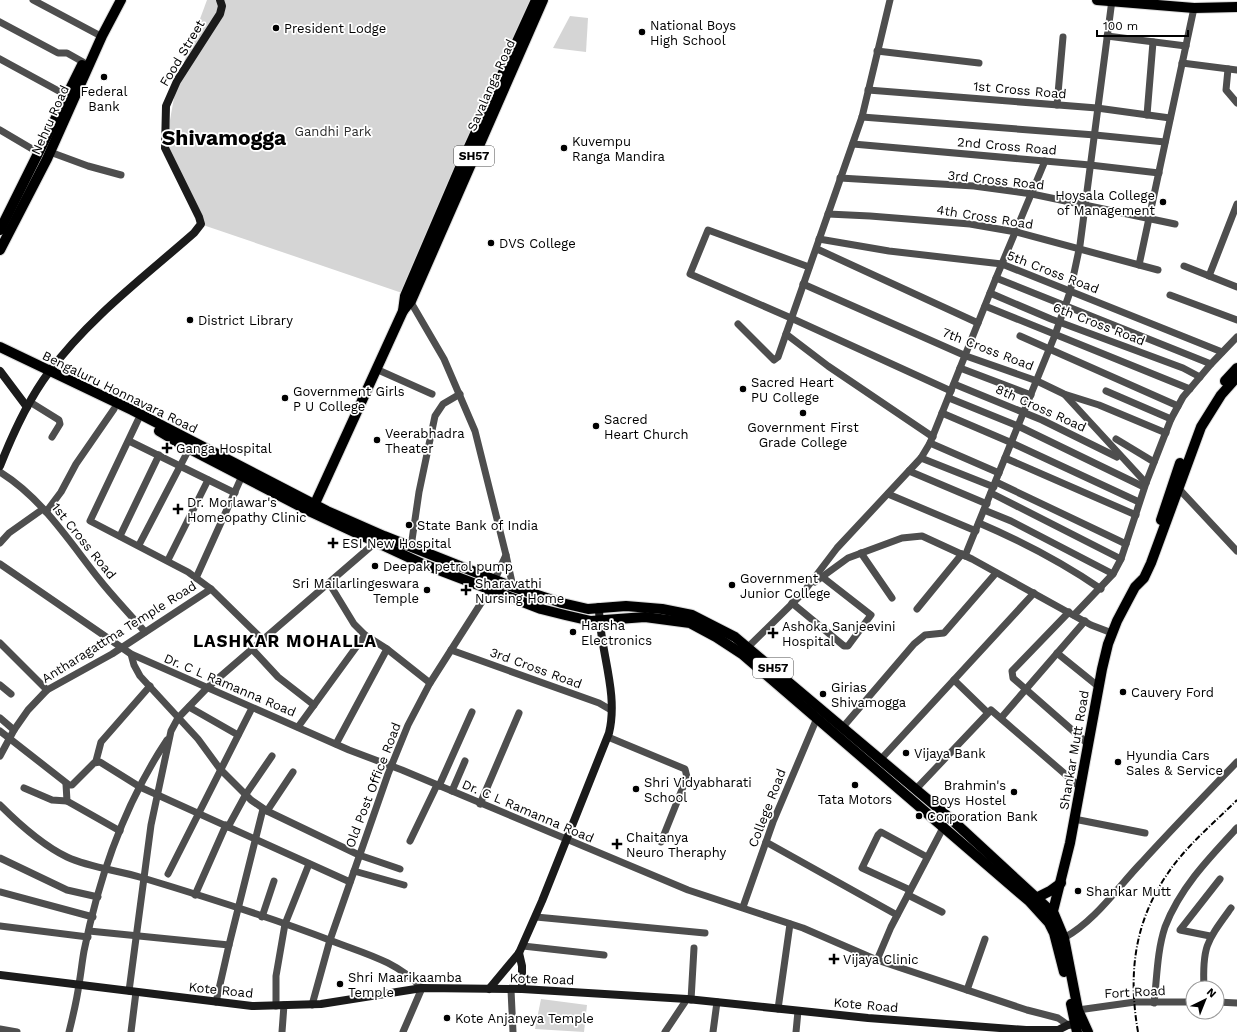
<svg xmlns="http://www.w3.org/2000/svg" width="1237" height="1032" viewBox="0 0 1237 1032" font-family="'Work Sans',sans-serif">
<rect width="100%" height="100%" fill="#fff"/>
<g fill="#d5d5d5">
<path d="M207,0H536L405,294L203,225L165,148L177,81Z"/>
<path d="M570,16L588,18L586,52L553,48Z"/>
<path d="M541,999L587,1005L584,1032L535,1029Z"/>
</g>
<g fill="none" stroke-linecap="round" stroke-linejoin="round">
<g stroke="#dbdbdb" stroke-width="12">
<g id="primary">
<path d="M1097,0L1194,8L1237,7"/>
<path d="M0,230L82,65"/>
<path d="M0,250L47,159L102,36L121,0"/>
<path d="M403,311L411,301L543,0"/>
<path d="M0,347L132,410L327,511L384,536L513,587L562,603L588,609L626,606L662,609L692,615L735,637L951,819L1054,914L1064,938L1078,1010L1088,1032"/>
<path d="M1225,381L1237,368"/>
<path d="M159,431L184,446L311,512L423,564L541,609L565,615L591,621L645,617L690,623L716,637L742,654L1029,901L1049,923L1054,933L1064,972"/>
<path d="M312,510L403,311L405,296L468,149L536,0"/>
<path d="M1161,520L1180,463"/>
<path d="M1036,898L1050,891L1061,883"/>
<path d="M1051,919L1070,843L1102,669L1108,644L1117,621L1127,602L1135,587L1144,578L1151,563L1201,427L1221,395L1237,377"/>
<path d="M1071,1004L1077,1032"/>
</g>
</g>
<g stroke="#4e4e4e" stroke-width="7">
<path d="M33,0L97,34"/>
<path d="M890,0L862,117L786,334L828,366L933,437"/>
<path d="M0,22L58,53H67L83,62"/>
<path d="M1107,36L1186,46"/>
<path d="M877,51L979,63"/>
<path d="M0,59L66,95"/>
<path d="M1182,63L1237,70"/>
<path d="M1228,69L1226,90L1237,103"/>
<path d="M868,90L1097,108L1170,118"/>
<path d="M1057,105L1063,37"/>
<path d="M1147,115L1153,42"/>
<path d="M862,117L1095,135L1165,142"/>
<path d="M0,130L39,153"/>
<path d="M853,144L1090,165L1159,173"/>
<path d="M50,152L88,166L121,175"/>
<path d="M840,178L974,186L1032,194L1175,224"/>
<path d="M828,214L870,216L970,224L1016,232L1158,270"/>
<path d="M819,239L889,251L1002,264L1222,352"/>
<path d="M817,249L978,323"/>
<path d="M1139,265L1194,8"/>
<path d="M1184,266L1237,287"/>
<path d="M809,267L708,230L690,274L791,318L951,391"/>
<path d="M1209,276L1237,204"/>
<path d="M996,278L1211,364"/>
<path d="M803,284L966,356L1037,381L1064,394L1099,405L1166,433"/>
<path d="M990,293L1051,319L1183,368L1200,377"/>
<path d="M1170,295L1237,320"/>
<path d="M409,299L444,359L475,431L506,555L495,579"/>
<path d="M985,306L1190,389"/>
<path d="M738,324L774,360L778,357L786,334"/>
<path d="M1020,336L1178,406"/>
<path d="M960,368L1031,395"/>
<path d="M376,369L432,394"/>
<path d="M954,384L1042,420L1117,457"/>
<path d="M1106,391L1171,419"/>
<path d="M1065,395L1146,483"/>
<path d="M949,398L1018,426L1144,487"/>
<path d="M30,402L59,420L60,424L52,437"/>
<path d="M942,413L1012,443L1139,502"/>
<path d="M138,420L90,521L188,572L211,589L263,640"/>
<path d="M1116,439L1154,462"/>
<path d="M129,441L235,493"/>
<path d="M930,443L999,473"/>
<path d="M921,458L994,487"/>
<path d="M1005,458L1136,515"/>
<path d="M909,471L987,504"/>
<path d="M0,472C42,498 69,541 99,579C113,597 130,614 145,632"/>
<path d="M996,482L1126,544"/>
<path d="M1179,489L1237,551"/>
<path d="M991,493L1121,559"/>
<path d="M888,494L976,531"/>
<path d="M984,510L1011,521L1113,574"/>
<path d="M46,512L61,492L76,464L114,409"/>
<path d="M979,523C1021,541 1063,563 1101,589"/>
<path d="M120,536L159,455"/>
<path d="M0,543L9,533L43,509"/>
<path d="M139,545L189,449"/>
<path d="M411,547L419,492L435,416L443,404L460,394"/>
<path d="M861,553L892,598"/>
<path d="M506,555L513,587"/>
<path d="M965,556L1055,335L1070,292L1080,245L1112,0"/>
<path d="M168,560L208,480"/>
<path d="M0,564L131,654L349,750L402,770L688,890L803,928L877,960L1027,1010L1058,1018L1068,1025"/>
<path d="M196,578L242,476"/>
<path d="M815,582L848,558L902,538L922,536L972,559L1091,625L1112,633"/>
<path d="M329,583L354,624L365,635L387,649L430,683"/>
<path d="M802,594L837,548L921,458L930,443L996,278L1045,161"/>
<path d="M792,603L844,646H848L871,615L821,576"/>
<path d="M917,609L962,554"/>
<path d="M1069,612L1012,671L1013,678L1088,744"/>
<path d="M1074,615L1113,574L1121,559L1146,483L1171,419L1183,397L1211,364L1237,337"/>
<path d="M0,643L47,690"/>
<path d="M252,649L278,677L314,705"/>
<path d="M451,650L599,703L611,710"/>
<path d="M745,650L804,592"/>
<path d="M1057,653L1099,687"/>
<path d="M131,654L134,665L140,676L198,739L220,769L251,800L267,811L359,855L400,869"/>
<path d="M954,680L987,712"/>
<path d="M0,685L11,694"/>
<path d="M189,707L238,735"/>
<path d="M0,718L14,730"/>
<path d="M1001,718L1085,621"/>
<path d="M298,727L365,635"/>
<path d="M843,727L914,644L925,635L944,633L996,573"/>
<path d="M0,731L69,785H72L94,763L100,762L140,787L350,882"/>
<path d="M608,737L685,769L687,777L661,842"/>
<path d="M336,744L387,649"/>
<path d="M0,756L14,730L28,710L47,690L112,654L211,589"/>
<path d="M881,759L1034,593"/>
<path d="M96,761L101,742L150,686"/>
<path d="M66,784L67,801L120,831"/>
<path d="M439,786L472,712"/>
<path d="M24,788L52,800L67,801"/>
<path d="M916,789L991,710L1080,787"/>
<path d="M452,791L465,761"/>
<path d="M480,804L519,713"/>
<path d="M0,805C19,824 42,845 67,857C91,868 117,870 143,878C206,897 270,917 332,941C366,954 396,961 422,988L403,1032"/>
<path d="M267,811L293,772"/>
<path d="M1074,819L1145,833"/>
<path d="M228,827L246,794L272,756"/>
<path d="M410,841L437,785"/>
<path d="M766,842L897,915"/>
<path d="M0,858L67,890L98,897"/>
<path d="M354,871L404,885"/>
<path d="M168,874L252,708"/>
<path d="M910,890L862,868L878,835L881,832L927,857"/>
<path d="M0,892L93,917"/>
<path d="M195,895L226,825"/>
<path d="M908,895L942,912"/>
<path d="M743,907L773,822L817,718"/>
<path d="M262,917L274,881"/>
<path d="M536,917L705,933"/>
<path d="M0,926L88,937"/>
<path d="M89,931L229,945"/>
<path d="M1210,936L1180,930L1220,879"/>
<path d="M1064,938C1096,920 1117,888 1142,862C1173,828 1205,795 1237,762"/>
<path d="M523,946L604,955"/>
<path d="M877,960L891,927L944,826"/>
<path d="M1204,988C1202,946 1207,941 1231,908"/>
<path d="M511,990L513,1032"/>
<path d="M967,990L985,939"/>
<path d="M129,991L151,825L171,731L178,718L207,688L376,542"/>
<path d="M691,1000L694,948"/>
<path d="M216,1002L229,945L263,809"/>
<path d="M1217,1002L1237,1003"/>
<path d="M1154,1003C1157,978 1157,951 1165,927C1180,888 1209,858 1237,828"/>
<path d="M312,1005L330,940L388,774L408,725L430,683L490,589"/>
<path d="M276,1006V976L285,924L309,864"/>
<path d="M778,1009L790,924"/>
<path d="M1078,1010L1135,1002H1193"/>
<path d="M0,1029L17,1032"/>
<path d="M69,1032C73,1016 77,1000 79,984C81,973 82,962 84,951C99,877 125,803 167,740"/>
<path d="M131,1032L136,992"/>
<path d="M282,1032L284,1005"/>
<path d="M665,1032L687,999"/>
<path d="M713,1032L717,1002"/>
<path d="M796,1032L798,1011"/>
</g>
<g stroke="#1b1b1b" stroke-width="8">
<path d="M0,371L27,407"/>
<path d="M0,466C13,433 28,400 49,372C89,318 144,277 194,233L201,224L199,217L165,148L166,106L177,81L220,14L222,6L220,0"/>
<path d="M519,953L522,966V989"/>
<path d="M0,975L252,1006L321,1004L422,988L522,989L687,999L868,1018L1026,1030H1058L1068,1025L1081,1023"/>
<path d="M489,989L519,953L542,901L609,733C619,692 599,649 599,607"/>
</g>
<use href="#primary" stroke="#000" stroke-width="10"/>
<path stroke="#000" stroke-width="2" stroke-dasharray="6 2 1 2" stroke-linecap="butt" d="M1138,1032C1128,974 1134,922 1168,873C1187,845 1214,823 1237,800"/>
</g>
<g fill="#000" stroke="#fff" stroke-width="1.5">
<circle cx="276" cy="28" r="4"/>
<circle cx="642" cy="32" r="4"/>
<circle cx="104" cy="77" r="4"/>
<circle cx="564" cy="148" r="4"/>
<circle cx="1163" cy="202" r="4"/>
<circle cx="491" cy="243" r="4"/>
<circle cx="190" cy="320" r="4"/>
<circle cx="743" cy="389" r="4"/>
<circle cx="285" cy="398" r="4"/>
<circle cx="803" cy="413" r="4"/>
<circle cx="596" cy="426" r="4"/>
<circle cx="377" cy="440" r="4"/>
<path d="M165 442h4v4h4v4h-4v4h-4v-4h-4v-4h4z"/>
<path d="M176 503h4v4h4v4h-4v4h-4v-4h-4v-4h4z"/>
<circle cx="409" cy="525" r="4"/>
<path d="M331 537h4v4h4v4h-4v4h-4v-4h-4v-4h4z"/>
<circle cx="375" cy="566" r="4"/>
<circle cx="732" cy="585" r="4"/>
<circle cx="427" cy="590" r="4"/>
<path d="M464 584h4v4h4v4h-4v4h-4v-4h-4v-4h4z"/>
<circle cx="573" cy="632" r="4"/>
<path d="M771 627h4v4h4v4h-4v4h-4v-4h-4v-4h4z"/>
<circle cx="1123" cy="692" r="4"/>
<circle cx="823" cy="694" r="4"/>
<circle cx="906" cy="753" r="4"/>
<circle cx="1118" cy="762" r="4"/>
<circle cx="855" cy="785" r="4"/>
<circle cx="636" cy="789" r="4"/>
<circle cx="1014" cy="792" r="4"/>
<circle cx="919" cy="816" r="4"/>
<path d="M615 838h4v4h4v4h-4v4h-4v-4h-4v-4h4z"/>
<circle cx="1078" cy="891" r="4"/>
<path d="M832 953h4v4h4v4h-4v4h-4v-4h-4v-4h4z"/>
<circle cx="340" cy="984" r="4"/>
<circle cx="447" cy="1018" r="4"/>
</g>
<g text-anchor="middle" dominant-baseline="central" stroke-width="3.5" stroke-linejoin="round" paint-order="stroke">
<g fill="#fff" stroke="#4c4c4c" stroke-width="1">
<rect x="454" y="146" width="40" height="20" rx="3"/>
<rect x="753" y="658" width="40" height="20" rx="3"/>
</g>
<g font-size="12" font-weight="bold" fill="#000">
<text x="474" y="156">SH57</text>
<text x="773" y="668">SH57</text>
</g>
<g font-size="13" fill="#000" stroke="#fff" text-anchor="start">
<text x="650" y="25">National Boys<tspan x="650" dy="15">High School</tspan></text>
<text x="284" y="28">President Lodge</text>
<text x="104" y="91" text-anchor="middle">Federal<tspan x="104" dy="15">Bank</tspan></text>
<text x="572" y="141">Kuvempu<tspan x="572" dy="15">Ranga Mandira</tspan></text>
<text x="1155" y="195" text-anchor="end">Hoysala College<tspan x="1155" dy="15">of Management</tspan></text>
<text x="499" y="243">DVS College</text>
<text x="198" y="320">District Library</text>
<text x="751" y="382">Sacred Heart<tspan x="751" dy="15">PU College</tspan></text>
<text x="293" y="391">Government Girls<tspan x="293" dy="15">P U College</tspan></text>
<text x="604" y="419">Sacred<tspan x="604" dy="15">Heart Church</tspan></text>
<text x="803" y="427" text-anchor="middle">Government First<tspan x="803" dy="15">Grade College</tspan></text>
<text x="385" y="433">Veerabhadra<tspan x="385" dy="15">Theater</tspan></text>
<text x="176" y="448">Ganga Hospital</text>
<text x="187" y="502">Dr. Morlawar's<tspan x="187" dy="15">Homeopathy Clinic</tspan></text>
<text x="417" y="525">State Bank of India</text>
<text x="342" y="543">ESI New Hospital</text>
<text x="383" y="566">Deepak petrol pump</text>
<text x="740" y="578">Government<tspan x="740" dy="15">Junior College</tspan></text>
<text x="419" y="583" text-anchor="end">Sri Mailarlingeswara<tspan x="419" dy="15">Temple</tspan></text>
<text x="475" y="583">Sharavathi<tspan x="475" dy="15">Nursing Home</tspan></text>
<text x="581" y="625">Harsha<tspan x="581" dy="15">Electronics</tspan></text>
<text x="782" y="626">Ashoka Sanjeevini<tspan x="782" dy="15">Hospital</tspan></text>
<text x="831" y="687">Girias<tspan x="831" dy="15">Shivamogga</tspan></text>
<text x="1131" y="692">Cauvery Ford</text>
<text x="914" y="753">Vijaya Bank</text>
<text x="1126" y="755">Hyundia Cars<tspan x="1126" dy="15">Sales &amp; Service</tspan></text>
<text x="644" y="782">Shri Vidyabharati<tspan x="644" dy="15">School</tspan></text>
<text x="1006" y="785" text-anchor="end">Brahmin's<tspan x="1006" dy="15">Boys Hostel</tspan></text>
<text x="855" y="799" text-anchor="middle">Tata Motors</text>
<text x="927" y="816">Corporation Bank</text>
<text x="626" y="837">Chaitanya<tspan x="626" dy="15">Neuro Theraphy</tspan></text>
<text x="1086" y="891">Shankar Mutt</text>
<text x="843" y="959">Vijaya Clinic</text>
<text x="348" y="977">Shri Maarikaamba<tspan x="348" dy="15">Temple</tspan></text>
<text x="455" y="1018">Kote Anjaneya Temple</text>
</g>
<g font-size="13" fill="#000" stroke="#fff">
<text transform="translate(182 53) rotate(-59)">Food Street</text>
<text transform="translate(491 85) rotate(-66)">Savalanga Road</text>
<text transform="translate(1020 90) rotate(5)">1st Cross Road</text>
<text transform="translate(50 120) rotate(-66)">Nehru Road</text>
<text transform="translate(1007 146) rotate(5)">2nd Cross Road</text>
<text transform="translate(996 180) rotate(6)">3rd Cross Road</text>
<text transform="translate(985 217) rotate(9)">4th Cross Road</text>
<text transform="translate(1053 272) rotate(21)">5th Cross Road</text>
<text transform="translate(1099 324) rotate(21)">6th Cross Road</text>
<text transform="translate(988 349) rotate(21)">7th Cross Road</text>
<text transform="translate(120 392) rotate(26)">Bengaluru Honnavara Road</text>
<text transform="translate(1041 408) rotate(24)">8th Cross Road</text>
<text transform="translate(84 541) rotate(51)">1st Cross Road</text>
<text transform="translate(119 632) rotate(-32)">Antharagattma Temple Road</text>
<text transform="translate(536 668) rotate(20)">3rd Cross Road</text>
<text transform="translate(230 685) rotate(23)">Dr. C L Ramanna Road</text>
<text transform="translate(1074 750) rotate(-80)">Shankar Mutt Road</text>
<text transform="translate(373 785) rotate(-69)">Old Post Office Road</text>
<text transform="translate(767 808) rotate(-69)">College Road</text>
<text transform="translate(528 811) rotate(23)">Dr. C L Ramanna Road</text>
<text transform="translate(542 979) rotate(2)">Kote Road</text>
<text transform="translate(221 990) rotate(6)">Kote Road</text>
<text transform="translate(1135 992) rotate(-3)">Fort Road</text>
<text transform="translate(866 1005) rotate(5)">Kote Road</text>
</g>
<g font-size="13" fill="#2c2c2c" stroke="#fff">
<text x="333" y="131">Gandhi Park</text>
</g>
<g font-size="17" font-weight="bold" letter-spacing="1" fill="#000" stroke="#fff">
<text x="285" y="641">LASHKAR MOHALLA</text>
</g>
<g font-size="21" font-weight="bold" fill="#000" stroke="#fff">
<text x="224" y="137">Shivamogga</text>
</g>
</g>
<g transform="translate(1205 1000) rotate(43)"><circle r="19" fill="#ffffff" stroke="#999999"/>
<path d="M0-3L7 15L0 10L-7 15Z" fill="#000000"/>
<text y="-6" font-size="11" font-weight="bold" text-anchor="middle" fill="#000000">N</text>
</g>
<path d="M1097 30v6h91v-6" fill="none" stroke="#000000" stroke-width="2"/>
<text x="1103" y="30" font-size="12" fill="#000000" stroke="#ffffff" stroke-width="3" paint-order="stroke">100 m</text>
</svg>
